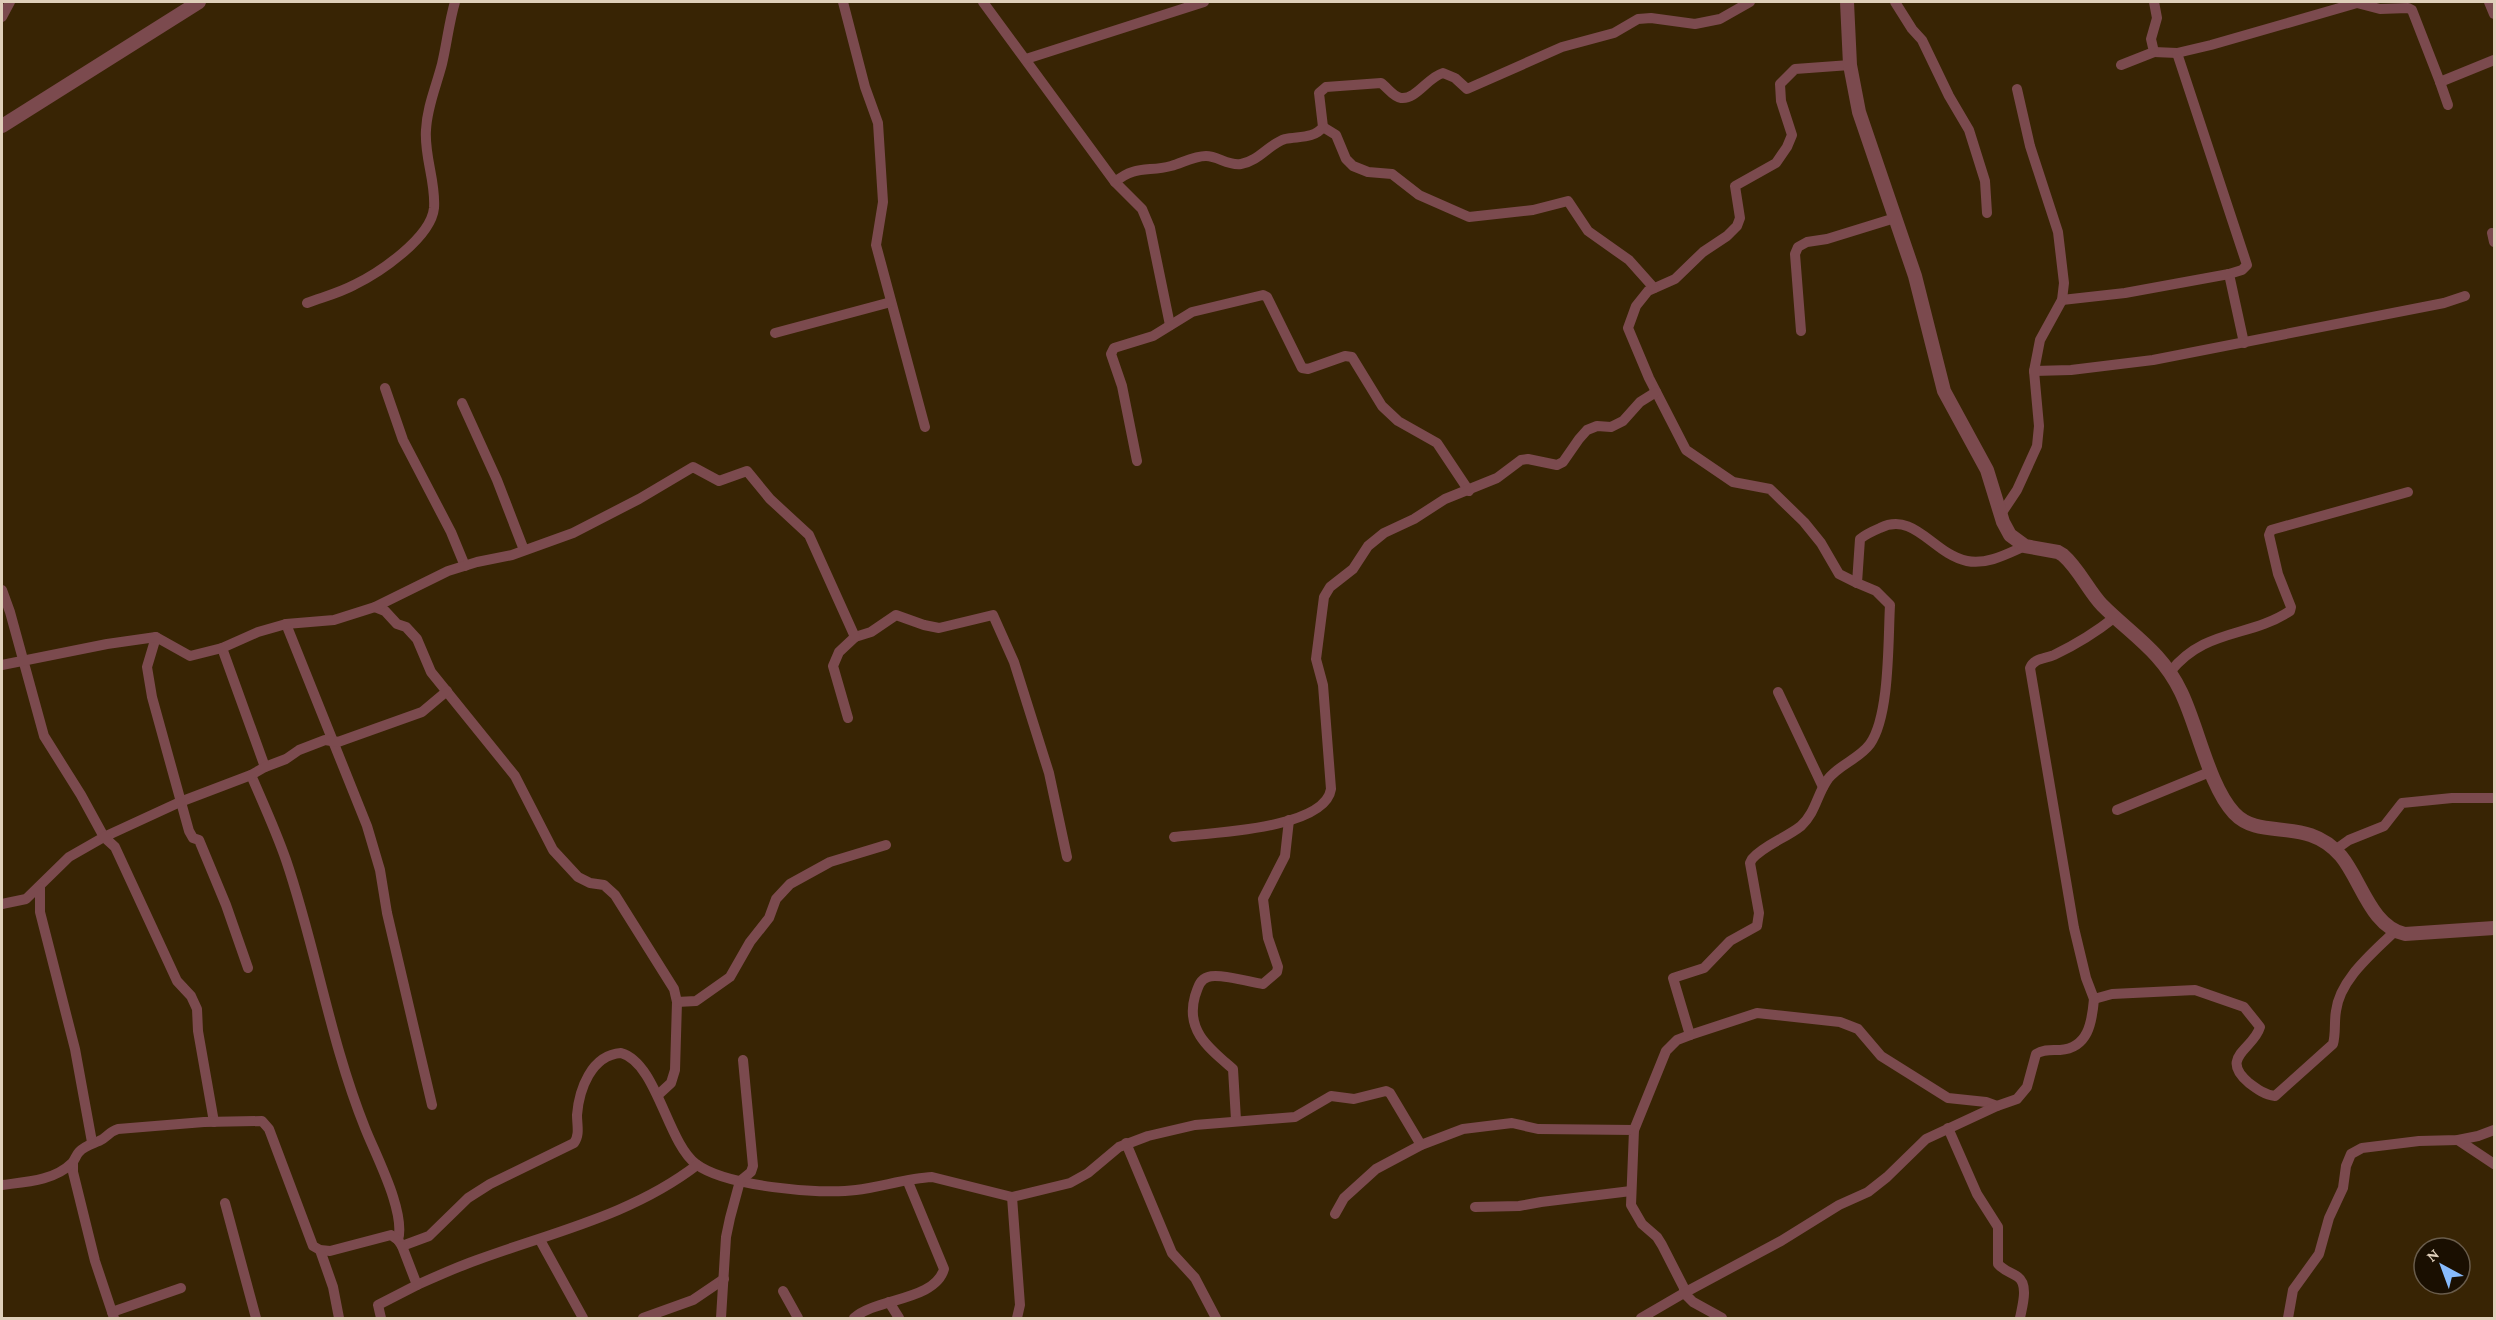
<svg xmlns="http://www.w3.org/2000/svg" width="2496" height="1320" viewBox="0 0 2496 1320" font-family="'Crimson Pro',serif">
<rect width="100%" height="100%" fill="#382404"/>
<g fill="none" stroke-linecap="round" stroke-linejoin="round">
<g stroke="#7b4a4e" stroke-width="10">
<path d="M843,2L865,87L878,123L883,202L876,245L925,427"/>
<path d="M983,2L1115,182L1142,209L1150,228L1170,325"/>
<path d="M1895,2L1912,29L1922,40L1949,96L1969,130L1985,181L1987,213"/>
<path d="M2489,2L2494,14"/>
<path d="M2,17L10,2"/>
<path d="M2154,52L2177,53L2211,45L2357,3L2380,9L2408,8L2412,10L2440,82L2494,60"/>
<path d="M1026,59L1204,2"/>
<path d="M1850,65L1795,69L1780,84L1781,101L1792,135L1787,147L1776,163L1735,186L1740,218L1737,226L1727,236L1703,252L1675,279L1648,291L1636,306L1628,328L1649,378L1686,450L1733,482L1770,489L1804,522L1821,543L1839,574L1857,583"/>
<path d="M2121,65L2154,52L2151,39L2157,18L2154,2"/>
<path d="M2440,82L2448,105"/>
<path d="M1323,127L1336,135L1346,159L1353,166L1368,172L1392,174L1419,195L1469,217L1533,210L1568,201L1588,231L1629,260L1654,288"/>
<path d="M1115,182C1135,165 1148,172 1171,166C1182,163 1194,156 1206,156C1218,156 1228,166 1241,164C1259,161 1269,144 1285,139C1298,136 1314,139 1323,127L1319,93L1326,87L1381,83C1387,87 1393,97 1401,98C1416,100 1428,77 1443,73L1455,78L1467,89L1562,47L1614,33L1638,19L1651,18L1695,24L1720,19L1750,2"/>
<path d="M2492,233L2494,242"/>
<path d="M2229,274L2244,343"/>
<path d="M2062,300L2125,293L2229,274L2242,270L2247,265L2177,53"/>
<path d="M307,303C323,297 339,293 354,285C379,273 431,238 434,208C436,182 424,156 426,130C427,107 436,87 442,64C447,43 449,22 455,2"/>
<path d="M1801,331L1795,254L1798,247L1807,242L1827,239L1895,218"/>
<path d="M775,333L891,302"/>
<path d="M2034,371L2071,370L2153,360L2444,303L2465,296"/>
<path d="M385,388L403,440L451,532L465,566"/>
<path d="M462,403L497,480L524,550"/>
<path d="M1137,461L1122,386L1111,354L1114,348L1153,336L1192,312L1263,295L1267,297L1302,368L1308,369L1345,356L1352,357L1382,406L1398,421L1437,443L1469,491"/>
<path d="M2001,514L2017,490L2037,446L2039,426L2034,371L2040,340L2062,300L2064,283L2058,232L2030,146L2017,89"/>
<path d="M2,590L10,612L44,736L81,795L104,837L69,857L26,899L2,904"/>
<path d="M375,607L385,611L397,624L406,627L417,639L431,672L515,776L553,850L578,877L590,883L604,885L615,895L674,989L677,1002L675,1070L671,1083L658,1095"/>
<path d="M2115,617C2095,633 2077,644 2054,655C2045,659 2034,658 2030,668L2074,928L2086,978L2094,999L2112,994L2195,990L2244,1007L2260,1027C2254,1049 2218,1057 2249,1083C2257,1089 2265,1095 2275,1096L2333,1044C2336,1033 2334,1022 2336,1011C2340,979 2373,953 2394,932"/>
<path d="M286,624L367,826L380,870L387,913L432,1105"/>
<path d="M156,637L147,667L152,697L189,831L193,838L199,840L226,905L248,968"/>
<path d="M855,637L871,632L896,615L924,625L939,628L993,615L1014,662L1049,773L1067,857"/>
<path d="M222,648L265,767"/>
<path d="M2,665L107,644L156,637L190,656L222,648L258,632L286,624L334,620L375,607L448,571L477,562L512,555L573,533L639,499L693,467L719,481L747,471L770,499L809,535L855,637L839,652L833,666L848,718"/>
<path d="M2170,672C2205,628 2249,638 2290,611L2291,607L2278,574L2269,535L2271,530L2408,492"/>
<path d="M1778,692L1823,787"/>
<path d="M251,775C263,803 276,831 286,860C316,948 330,1041 365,1128C376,1156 406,1212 398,1240"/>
<path d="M2117,810L2212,771"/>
<path d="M1174,837C1206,833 1325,830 1331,789L1323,685L1316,659L1324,597L1330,587L1353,569L1368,546L1384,533L1414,519L1445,499L1497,478L1521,460L1528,459L1557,465L1563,462L1579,439L1587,430L1597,426L1611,427L1623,421L1640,402L1656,392"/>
<path d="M2335,850L2349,840L2384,826L2402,803L2452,798H2494"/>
<path d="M40,887V912L75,1049L92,1142"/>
<path d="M677,1002L696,1001L730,977L750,942L769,918L776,899L790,884L830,862L886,845"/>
<path d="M1690,1035L1757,1013L1840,1022L1858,1029L1881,1056L1948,1098L1986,1102L1997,1106"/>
<path d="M1236,1120L1233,1069C1210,1049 1185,1031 1195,996C1198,988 1199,980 1208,977C1219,973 1250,982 1263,984L1277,972L1278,967L1268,938L1263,899L1285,856L1289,820"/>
<path d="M214,1122L198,1031L197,1009L191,996L177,981L115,847L104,837L180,802L251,775L265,767L286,759L299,750L325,740L338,742L422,712L447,691"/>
<path d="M1948,1128L1977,1194L1998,1227V1264C2004,1271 2011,1272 2018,1277C2029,1285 2022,1307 2020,1318"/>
<path d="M1634,1130L1666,1051L1677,1040L1690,1035L1673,978L1704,968L1730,941L1757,926L1759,913L1750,863L1752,859C1764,845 1786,838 1801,826C1816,812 1817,794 1828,779C1840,764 1859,759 1870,744C1890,716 1888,640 1890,605L1876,591L1857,583L1860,539C1866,534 1873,531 1880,528C1915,511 1933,554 1967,561C1987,565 2007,554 2025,546"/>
<path d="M2458,1140L2494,1164"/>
<path d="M1126,1143L1172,1253L1195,1278L1216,1318"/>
<path d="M73,1163V1172L95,1261L114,1318"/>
<path d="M2,1185C25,1182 54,1181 72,1163C75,1160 76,1155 79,1152C84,1146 92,1144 99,1141C107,1138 108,1132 118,1129L204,1122L262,1121L269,1129L313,1246L320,1250L330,1251L391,1235L398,1240L402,1246L429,1236L468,1198L490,1184L574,1143C580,1135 577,1125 577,1115C579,1090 591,1055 621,1053C657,1063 667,1142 696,1164C725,1186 819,1195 856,1190C880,1187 909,1178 932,1177L1012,1197L1070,1183L1088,1173L1119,1147L1148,1136L1195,1125L1295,1117L1331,1096L1354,1099L1386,1091L1390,1093L1421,1145"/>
<path d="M1012,1197L1020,1305L1017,1318"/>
<path d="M225,1203L256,1318"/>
<path d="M1475,1207L1519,1206L1541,1202L1631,1191"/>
<path d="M1335,1214L1344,1198L1376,1169L1421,1145L1463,1129L1512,1123L1538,1129L1634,1130L1631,1205L1642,1224L1657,1237L1662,1245L1684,1288V1293L1641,1318"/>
<path d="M540,1240L583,1318"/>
<path d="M320,1250L333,1287L339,1318"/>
<path d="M417,1285C437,1276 457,1267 477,1260C553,1232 632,1215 697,1165"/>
<path d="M783,1291L798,1318"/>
<path d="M889,1302L899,1318"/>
<path d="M112,1312L181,1288"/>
<path d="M381,1318L378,1305L417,1285L402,1246"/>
<path d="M643,1318L693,1300L724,1279"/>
<path d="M721,1318L726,1237L730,1218L740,1181L751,1172L753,1166L743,1060"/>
<path d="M854,1318C876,1298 935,1301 944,1269L908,1182"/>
<path d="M1722,1318L1693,1302L1684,1293L1781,1241L1839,1205L1868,1192L1887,1177L1926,1139L1997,1106L2017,1099L2027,1087L2036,1054C2043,1049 2051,1050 2060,1050C2088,1048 2092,1023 2094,999"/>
<path d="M2288,1318L2293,1290L2319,1254L2329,1218L2343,1188L2346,1166L2351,1154L2362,1148L2419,1141L2458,1140L2478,1136L2494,1130"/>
</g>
<g stroke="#7b4a4e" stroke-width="14">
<path d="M1847,2L1850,65L1859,112L1915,276L1944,391L1987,470L2003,522L2010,535L2025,546L2058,552L2063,555C2079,569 2088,590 2102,605C2132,635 2162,652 2181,692C2198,727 2209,786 2234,813C2261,842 2306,815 2341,856C2361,880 2371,927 2405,934L2494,928"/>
<path d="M2,126L199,2"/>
</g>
</g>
<rect width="2496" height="1320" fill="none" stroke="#dfcfba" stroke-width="6"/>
<g transform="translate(2442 1266) rotate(319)"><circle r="28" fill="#1a0f01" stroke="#695c4b" stroke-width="1.5"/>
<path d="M0-4.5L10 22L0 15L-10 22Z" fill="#88bbfc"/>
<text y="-9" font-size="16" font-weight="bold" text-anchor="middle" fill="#dfcfba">N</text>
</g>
</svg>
